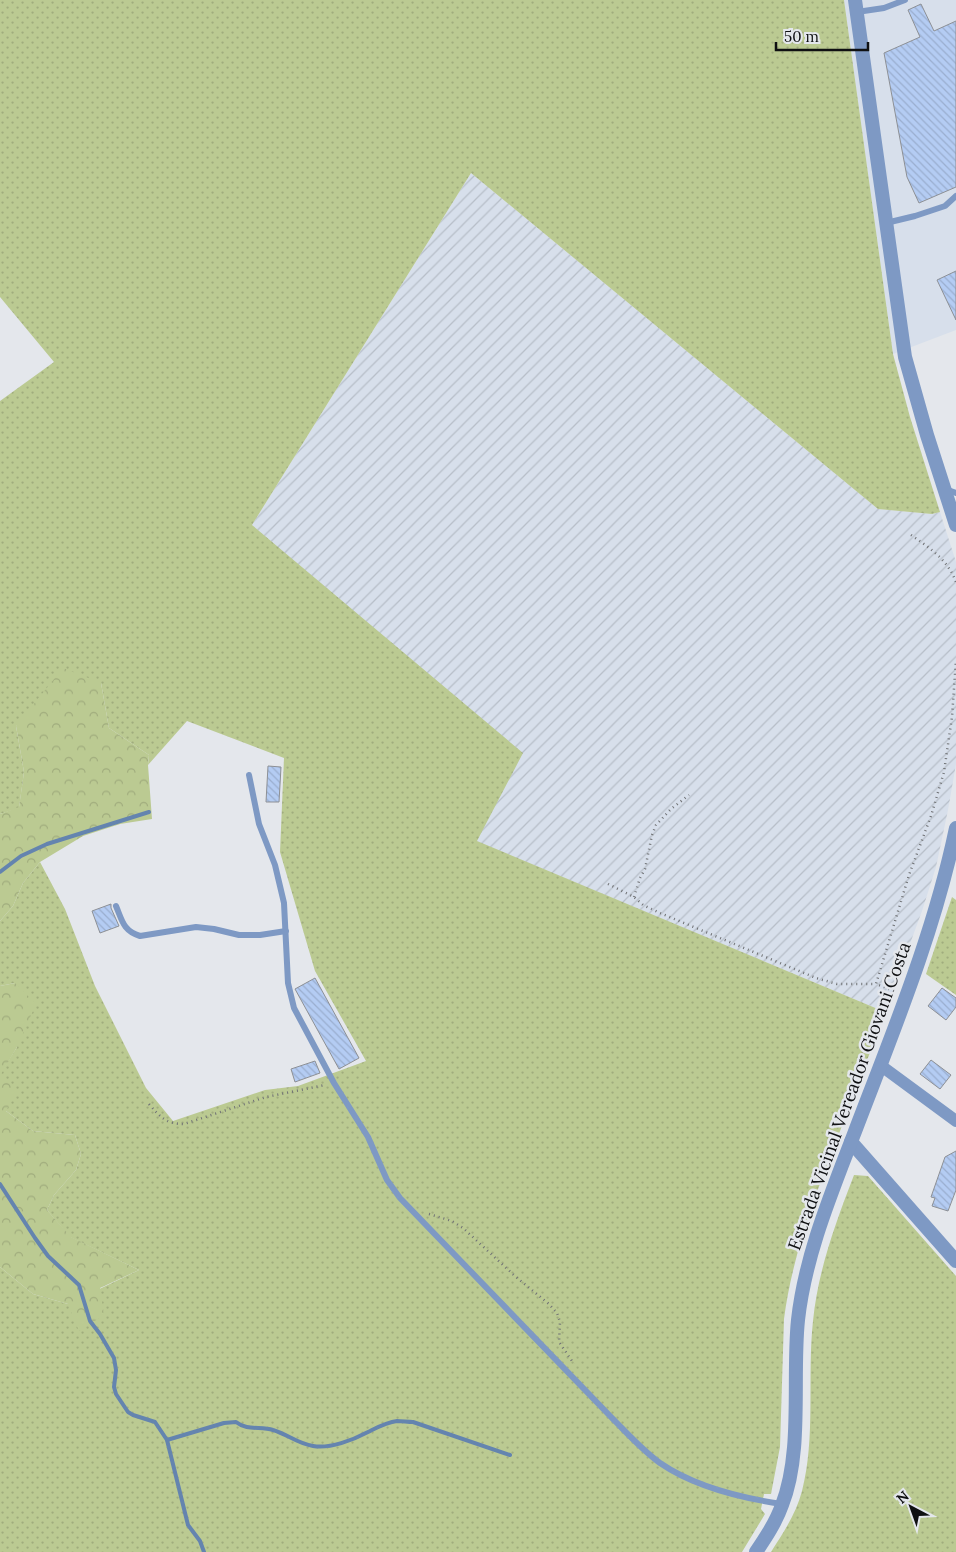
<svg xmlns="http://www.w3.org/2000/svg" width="956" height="1552" viewBox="0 0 956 1552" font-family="Lora,serif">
<defs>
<pattern id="industrial-furrows" width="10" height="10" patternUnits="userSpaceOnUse" patternTransform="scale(1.25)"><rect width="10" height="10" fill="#d7dfeb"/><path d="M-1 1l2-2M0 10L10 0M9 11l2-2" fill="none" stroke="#b7bec8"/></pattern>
<pattern id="grass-dots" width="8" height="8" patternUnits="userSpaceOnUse" patternTransform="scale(1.25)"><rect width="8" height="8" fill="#bbca92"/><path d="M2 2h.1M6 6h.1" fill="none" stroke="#a0ac7d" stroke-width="1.8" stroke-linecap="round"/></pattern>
<pattern id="forest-crowns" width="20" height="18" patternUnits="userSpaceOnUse" patternTransform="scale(1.25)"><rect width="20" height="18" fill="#bbca92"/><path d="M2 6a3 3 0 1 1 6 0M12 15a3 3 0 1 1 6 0" fill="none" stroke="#a0ac7d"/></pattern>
<pattern id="building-back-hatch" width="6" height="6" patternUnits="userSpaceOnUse" patternTransform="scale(1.25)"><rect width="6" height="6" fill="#b4ccf3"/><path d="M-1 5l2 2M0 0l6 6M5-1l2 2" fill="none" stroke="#9aaecf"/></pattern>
</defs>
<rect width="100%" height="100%" fill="#e4e7ec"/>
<path fill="#d7dfeb" d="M844,0H956V330L893,354Z"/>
<path fill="url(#industrial-furrows)" d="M471,173L878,509L932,514L940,512L956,562V764L948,810L936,867L922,911L885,1012L476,841L252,525Z"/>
<g fill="url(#grass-dots)">
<path d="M0,0H844L893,354L910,417L940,512L932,514L878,509L471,173L252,525L523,753L477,841L885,1012C869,1056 852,1100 835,1144C813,1201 792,1258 784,1319L780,1447L771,1494H764L761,1509L765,1514L742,1552H0V1267L33,1294L68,1304L139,1270L70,1237L47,1210L54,1195L76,1170L81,1154L75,1135L33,1131L6,1111L0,1074L17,1047L15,983L0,986V921L13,906L23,883L40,862L65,909L95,986L146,1088L173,1121L265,1090L298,1086L366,1061L315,971L280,852L284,758L187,721L148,765L149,755L109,728L101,683L16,726L24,772L19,808L0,814V401L54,362L0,297Z"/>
<path d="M952,897L956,900V995L926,974Z"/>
<path d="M854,1175L868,1176L956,1276V1552H771C783,1533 796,1514 802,1491C816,1438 807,1376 813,1321C818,1270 836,1222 854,1175Z"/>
</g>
<g fill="url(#forest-crowns)">
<path d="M63,668L101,683L109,728L149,755L148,765L152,819L120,824L83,836L40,862L23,883L13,906L0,921V814L19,807L24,772L16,726Z"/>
<path d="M15,983L36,1004L17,1047L1,1074L17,1091L6,1111L33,1131L75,1135L81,1154L76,1170L54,1195L47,1210L71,1237L139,1270L100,1288L104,1315L79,1331L68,1304L33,1294L0,1267V986Z"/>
</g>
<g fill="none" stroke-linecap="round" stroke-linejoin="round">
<g stroke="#6484af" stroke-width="4">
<path d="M0,872L21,856L47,844L149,812"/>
<path d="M0,1184L35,1238L48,1256L79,1285L90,1321L100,1334L114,1358L116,1370L114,1387L116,1394L128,1412L133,1415L155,1422L167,1440L188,1525L200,1541L204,1552"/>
<path d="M167,1440L224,1423L236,1422C247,1431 261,1426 273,1430C287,1434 298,1444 313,1446C330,1449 353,1440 368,1432C378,1427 387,1422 397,1421C402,1421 408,1422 413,1422L510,1455"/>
</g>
</g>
<g fill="url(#building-back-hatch)" stroke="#8d9095">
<path d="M921,4L934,31L956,21V187L919,203L907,177L884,53L920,37L908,10Z"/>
<path d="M956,271V320L937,280Z"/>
<path d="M268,766L281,767L279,802H266Z"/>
<path d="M111,904V908L119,926L100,933L92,911Z"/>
<path d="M315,978L359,1058L339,1069L295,989Z"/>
<path d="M942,988L956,998V1007L946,1020L928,1006Z"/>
<path d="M931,1060L951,1075L940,1089L920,1074Z"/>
<path d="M315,1061L320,1073L295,1082L291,1069Z"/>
<path d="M956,1151V1190L948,1211L932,1206L935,1198L931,1197L945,1157Z"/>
</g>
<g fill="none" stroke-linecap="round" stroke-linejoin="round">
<g stroke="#6f7174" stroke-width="2.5" stroke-dasharray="1 4" stroke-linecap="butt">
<path d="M911,535C930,548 948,560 956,582"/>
<path d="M608,884L634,897L643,905L660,913L816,978L837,984H876"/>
<path d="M634,897L640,878L645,869L652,835L656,825L671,809L689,795"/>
<path d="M894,991L876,984L909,875L931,816L944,772L952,717L956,660"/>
<path d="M149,1104C160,1117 166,1124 184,1124L266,1097L325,1085"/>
<path d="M429,1214L452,1221L463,1228L516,1277L549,1304L557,1313L560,1322L559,1342L574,1364"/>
</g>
<g stroke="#7e99c4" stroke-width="6">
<path d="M857,12L884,8L905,0"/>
<path d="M886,223L915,216L945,206L956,196"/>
<path d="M945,489L956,493"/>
<path d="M249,775L259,824L275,865L284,903L288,983L294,1008L334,1083L368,1137L387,1180L400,1198L612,1418C627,1433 642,1450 660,1463C695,1487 741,1498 782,1504"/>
<path d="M116,906C122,920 123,931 140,936L196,927L214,929L239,935H260L286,931"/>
</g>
<path stroke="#7e99c4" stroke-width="12" d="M880,1065L956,1121"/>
<g stroke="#7e99c4" stroke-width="14">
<path d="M855,0L905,357L927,435L956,525"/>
<path d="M851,1142L956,1261"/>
<path d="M756,1552C766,1537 776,1522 782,1505C803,1452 792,1377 798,1320C805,1256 831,1194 854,1134C892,1034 934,934 956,828"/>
</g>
</g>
<g text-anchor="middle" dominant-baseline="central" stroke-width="5" stroke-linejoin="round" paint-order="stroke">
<g font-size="18" fill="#0f1012" stroke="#e4e7ec">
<text transform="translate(849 1096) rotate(-70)">Estrada Vicinal Vereador Giovani Costa</text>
</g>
</g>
<g transform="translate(911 1507) rotate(319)" stroke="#e4e7ec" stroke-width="4" paint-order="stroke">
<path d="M0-4L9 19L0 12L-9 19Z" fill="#0f1012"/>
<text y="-8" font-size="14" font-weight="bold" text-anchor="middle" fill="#0f1012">N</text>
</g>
<path d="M776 42v8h92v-8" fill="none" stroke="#0f1012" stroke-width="2.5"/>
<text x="784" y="42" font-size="15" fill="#0f1012" stroke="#e4e7ec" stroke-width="4" paint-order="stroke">50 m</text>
</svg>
